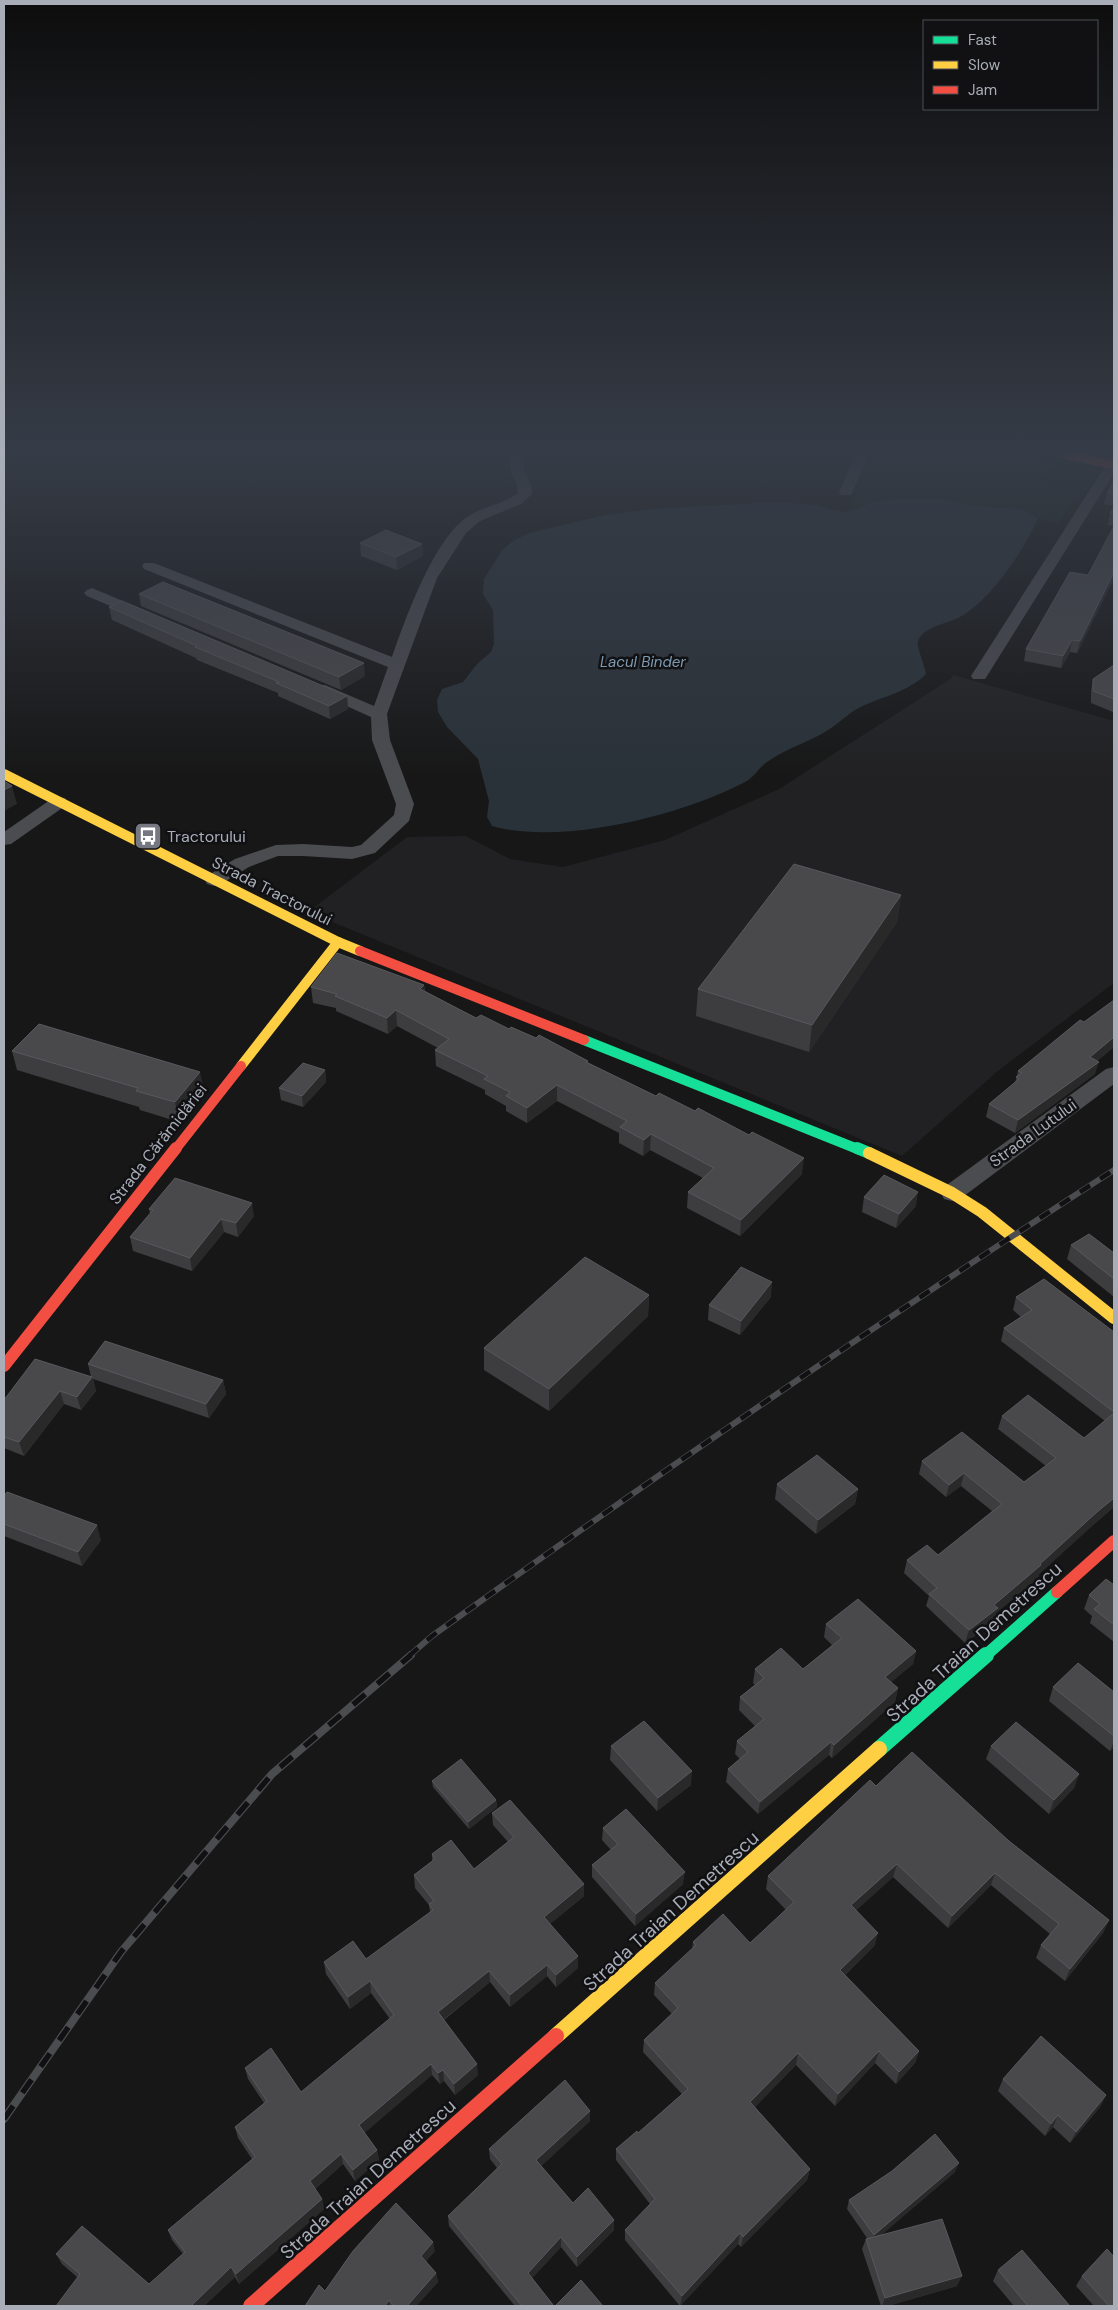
<svg xmlns="http://www.w3.org/2000/svg" width="1118" height="2310" viewBox="0 0 1118 2310" font-family="'DM Sans',sans-serif">
<rect width="100%" height="100%" fill="#171717"/>
<path fill="#212123" d="M953,675L1114,721V983L999,1070L902,1156L308,912L407,837L466,836L510,859L563,867L665,840L779,789L952,678Z"/>
<path fill="#1d241e" d="M872,455H1024L1056,461L1040,481L1082,489L1058,524L1038,518L1021,509L967,505L943,499L848,512Z"/>
<path fill="#2a3239" d="M895,499H943L967,505L1021,509L1038,518C1026,548 989,602 960,617C947,624 924,626 918,641C916,647 925,665 926,674C909,692 880,697 859,708C847,714 837,725 825,732C806,743 785,749 767,762C759,767 754,778 745,782C683,815 561,846 492,826L487,817L489,801L478,759L447,727L438,712L437,700L442,689L463,682L477,664L491,652L494,644L493,610L483,594L484,579L502,550L513,541L529,533L605,515L654,509L779,502L816,505L828,509L848,512L874,502Z"/>
<g fill="none" stroke-linecap="round" stroke-linejoin="round">
<g fill="#4b4c50" fill-rule="evenodd">
<path d="M511,455H525C521,477 532,478 532,494L521,504L480,521L466,533L437,578L409,654L387,714L390,740L414,804L409,821L375,853L352,859L303,856H278L249,867L221,884L214,886L207,884L205,880L207,876L235,859L276,845L303,844L352,847L361,845L394,815L396,804L372,740L371,717L313,691L311,688L313,685H325L374,706L388,667L144,569L142,566L144,563H154L392,657C406,618 434,537 470,515C485,506 504,504 518,493C518,478 507,477 511,455Z"/>
<path d="M855,455H869L851,495H841L839,492Z"/>
<path d="M1114,459V473L987,676L985,679H973L971,676L1107,463Z"/>
<path d="M92,588L149,612L152,615L149,618H139L87,596L84,593L87,590Z"/>
<path d="M59,797L65,798L68,802L65,806L11,844L4,845V832L53,798Z"/>
<path d="M1114,1067V1084L960,1199L952,1201L944,1199L941,1193L944,1187L1106,1069Z"/>
</g>
<path stroke="#16e098" stroke-width="10" d="M584,1040L860,1150"/>
<g stroke="#16e098" stroke-width="12">
<path d="M857,1148L869,1153"/>
<path d="M985,1656L1057,1592"/>
</g>
<path stroke="#16e098" stroke-width="16" d="M879,1749L986,1655"/>
<g stroke="#ffcf43" stroke-width="10">
<path d="M4,774L338,942L360,951"/>
<path d="M241,1066L338,942"/>
</g>
<path stroke="#ffcf43" stroke-width="12" d="M869,1153L952,1193L982,1212L1114,1318"/>
<path stroke="#ffcf43" stroke-width="16" d="M556,2036L879,1749"/>
<path stroke="#f24e42" stroke-width="8" d="M1066,455L1114,465"/>
<g stroke="#f24e42" stroke-width="10">
<path d="M360,951L584,1040"/>
<path d="M175,1150L241,1066"/>
</g>
<g stroke="#f24e42" stroke-width="12">
<path d="M4,1366L176,1148"/>
<path d="M1057,1592L1114,1541"/>
</g>
<path stroke="#f24e42" stroke-width="16" d="M251,2306L556,2036"/>
<g stroke="#4b4c4f" stroke-width="6">
<path id="rail-far1" d="M409,1656L432,1636C656,1475 883,1319 1114,1170"/>
</g>
<g stroke="#4b4c4f" stroke-width="8">
<path id="rail" d="M4,2119L121,1952L272,1774L411,1655"/>
</g>
<use href="#rail-far1" stroke="#111113" stroke-width="4.5" stroke-dasharray="12" stroke-linecap="butt"/>
<use href="#rail" stroke="#111113" stroke-width="5.5" stroke-dasharray="16" stroke-linecap="butt"/>
</g>
<g fill="#3d3d3f">
<path d="M1114,481V506L1104,504L1107,493Z"/>
<path d="M1114,507V580H1113L1077,653L1070,652L1061,668L1024,661L1026,649L1088,575L1114,526L1108,525L1110,513Z"/>
<path d="M360,543L422,544L423,556L397,570L361,556Z"/>
<path d="M139,594L365,676L341,690L141,606Z"/>
<path d="M109,607L347,696L348,709L330,719L278,696V693L197,660L196,658L112,620Z"/>
<path d="M1114,665V711L1113,712L1091,703V692L1093,679Z"/>
<path d="M901,895L897,922L809,1052L696,1016L698,989Z"/>
<path d="M424,985L425,991L476,1018L509,1029L588,1063L802,1174L740,1236L687,1208L688,1192L703,1178L650,1150L643,1156L619,1143V1133L557,1101L527,1123L506,1111V1106L485,1094V1090L436,1066L435,1050L438,1048L397,1026L388,1034L336,1011V1008L313,1003L311,987Z"/>
<path d="M1114,1000V1047L1097,1061L1095,1074L1015,1133L986,1117L989,1104L1015,1083L1018,1071Z"/>
<path d="M12,1051L204,1091L179,1122L140,1110L139,1107L17,1070Z"/>
<path d="M325,1070L326,1082L303,1107L281,1100L279,1088Z"/>
<path d="M864,1197L916,1206L896,1228L862,1212Z"/>
<path d="M149,1209L254,1216L238,1237L224,1232L192,1271L133,1251L130,1237L150,1214Z"/>
<path d="M1071,1245L1114,1253V1297L1067,1259Z"/>
<path d="M649,1295L648,1316L549,1411L484,1370V1348Z"/>
<path d="M771,1297L740,1335L708,1320L709,1305Z"/>
<path d="M1016,1297L1114,1332V1507L1093,1525L1039,1574L1038,1578L996,1613L994,1621L965,1643L926,1606L929,1596L904,1573L907,1560L938,1555L992,1511L961,1486L946,1497L919,1474L922,1461L1024,1482L1046,1466L998,1429L1002,1416L1084,1438L1105,1421L1001,1341L1004,1328L1021,1317L1013,1310Z"/>
<path d="M88,1364L223,1380L226,1394L209,1418L93,1379L96,1391L81,1410L64,1404L24,1456L4,1448V1400L91,1377Z"/>
<path d="M777,1484L858,1489L855,1504L816,1534L775,1499Z"/>
<path d="M4,1496L101,1540L82,1566L4,1536Z"/>
<path d="M1114,1585V1642L1090,1623L1092,1616L1084,1609L1089,1595Z"/>
<path d="M826,1624L916,1651L913,1664L891,1682L898,1688L895,1702L832,1758L829,1755L758,1814L726,1782L728,1769L740,1759L735,1754L737,1741L755,1726L739,1710L740,1697L755,1685L753,1683L755,1669H803L832,1645L824,1637Z"/>
<path d="M1053,1687L1114,1692V1747L1110,1751L1049,1701Z"/>
<path d="M611,1746L691,1785L657,1811L610,1760Z"/>
<path d="M991,1746L1079,1774L1074,1788L1049,1814L986,1759Z"/>
<path d="M432,1781L496,1800L497,1807L469,1829L433,1787Z"/>
<path d="M876,1786L1009,1841L1109,1920L1103,1933L1065,1981L1036,1958L1041,1945L1050,1934L991,1885L948,1928L893,1877L856,1910L875,1945L845,1975L919,2051L915,2063L896,2084L875,2063L835,2106L796,2065L755,2107L810,2169L807,2180L741,2247L738,2244L680,2306L625,2240V2230L650,2204L616,2160V2149L638,2133L682,2094L643,2052L644,2040L672,2014L654,1995L655,1983L692,1949L693,1942L750,1943L786,1910L766,1889L768,1876Z"/>
<path d="M492,1813L584,1896L550,1924L578,1956V1968L556,1987L547,1976L510,2007L490,1982L444,2020L478,2075L455,2095L444,2081L440,2084L432,2075L364,2133L377,2150L379,2160L355,2181L343,2164L315,2189L322,2199L324,2209L239,2284L235,2277L204,2306L77,2277L62,2264L56,2254L149,2284L183,2254L172,2240L168,2230L252,2159L238,2138L235,2127L264,2103L248,2079L245,2068L301,2092L390,2019L371,1993L350,2009L326,1974L324,1962L366,1959L430,1913L429,1905L415,1888L414,1875L432,1861V1854L474,1869L508,1842L493,1825Z"/>
<path d="M603,1828L683,1884L635,1926L592,1877V1865L611,1850L602,1840Z"/>
<path d="M1003,2079L1106,2095L1100,2107L1070,2143L1053,2127L1045,2136L998,2091Z"/>
<path d="M590,2111V2121L541,2166L573,2203L614,2230L577,2267L561,2247L532,2278L554,2306H515L449,2226L448,2216L497,2168L490,2159L489,2149Z"/>
<path d="M955,2172L882,2234L957,2286L888,2306H881L862,2249L866,2239L867,2238L847,2209L849,2200Z"/>
<path d="M435,2251L426,2261L436,2273L438,2282L416,2306H305L325,2291Z"/>
<path d="M998,2270L1070,2306H1014L993,2281Z"/>
<path d="M1082,2276L1114,2306H1094L1076,2286Z"/>
</g>
<g fill="#29292a">
<path d="M422,544L423,556L397,570L396,557Z"/>
<path d="M1114,572L1113,580L1077,653L1080,641Z"/>
<path d="M1072,640L1070,652L1061,668L1063,656Z"/>
<path d="M364,663L365,676L341,690L339,677Z"/>
<path d="M347,696L348,709L330,719L329,706Z"/>
<path d="M12,786L17,804L4,811V790Z"/>
<path d="M901,895L897,922L809,1052L812,1025Z"/>
<path d="M424,985L425,1001L420,989Z"/>
<path d="M396,1010L397,1026L388,1034L387,1018Z"/>
<path d="M1114,1037V1047L1086,1070L1090,1057Z"/>
<path d="M1099,1062L1095,1074L1015,1133L1018,1120Z"/>
<path d="M325,1070L326,1082L303,1107L302,1096Z"/>
<path d="M200,1072L204,1091L179,1122L175,1102Z"/>
<path d="M557,1085V1101L527,1123V1108Z"/>
<path d="M651,1134L650,1150L643,1156L644,1140Z"/>
<path d="M804,1158L802,1174L740,1236L741,1220Z"/>
<path d="M918,1192L916,1206L896,1228L899,1214Z"/>
<path d="M252,1203L254,1216L238,1237L236,1223Z"/>
<path d="M221,1219L224,1232L192,1271L190,1258Z"/>
<path d="M772,1282L771,1297L740,1335L741,1321Z"/>
<path d="M649,1295L648,1316L549,1411V1389Z"/>
<path d="M92,1377L96,1391L81,1410L77,1397Z"/>
<path d="M223,1380L226,1394L209,1418L206,1404Z"/>
<path d="M60,1391L64,1404L24,1456L19,1442Z"/>
<path d="M964,1473L961,1486L946,1497L949,1485Z"/>
<path d="M858,1489L855,1504L816,1534L818,1520Z"/>
<path d="M1114,1498V1507L1093,1525L1039,1574L1038,1578L996,1613L994,1621L965,1643L969,1630L994,1605L1097,1512Z"/>
<path d="M97,1525L101,1540L82,1566L78,1552Z"/>
<path d="M916,1651L913,1664L882,1690L885,1677Z"/>
<path d="M898,1688L895,1702L832,1758L834,1745Z"/>
<path d="M1114,1741V1747L1110,1751Z"/>
<path d="M831,1742L829,1755L758,1814L760,1802Z"/>
<path d="M692,1771L691,1785L657,1811L658,1798Z"/>
<path d="M1079,1774L1074,1788L1049,1814L1054,1800Z"/>
<path d="M496,1800L497,1807L469,1829L468,1822Z"/>
<path d="M897,1864L893,1877L848,1918L851,1905Z"/>
<path d="M685,1872L683,1884L635,1926L636,1914Z"/>
<path d="M995,1873L991,1885L948,1928L952,1916Z"/>
<path d="M584,1884V1896L544,1929V1917Z"/>
<path d="M1109,1920L1103,1933L1065,1981L1070,1969Z"/>
<path d="M878,1933L875,1945L837,1982L840,1970Z"/>
<path d="M578,1956V1968L556,1987V1975Z"/>
<path d="M547,1965V1976L510,2007V1995Z"/>
<path d="M489,1971L490,1982L439,2023L438,2012Z"/>
<path d="M370,1981L371,1993L350,2009L348,1997Z"/>
<path d="M879,2051L875,2063L835,2106L838,2094Z"/>
<path d="M919,2051L915,2063L896,2084L899,2072Z"/>
<path d="M798,2053L796,2065L748,2114L750,2102Z"/>
<path d="M431,2064L432,2075L361,2136L359,2125Z"/>
<path d="M477,2064L478,2075L455,2095L454,2084Z"/>
<path d="M443,2070L444,2081L440,2084L438,2073Z"/>
<path d="M1106,2095L1100,2107L1070,2143L1076,2132Z"/>
<path d="M590,2111V2121L537,2170L536,2160Z"/>
<path d="M1058,2115L1053,2127L1045,2136L1051,2124Z"/>
<path d="M377,2150L379,2160L355,2181L353,2170Z"/>
<path d="M341,2154L343,2164L312,2191L310,2181Z"/>
<path d="M959,2163L955,2172L871,2244L874,2235Z"/>
<path d="M810,2169L807,2180L741,2247L743,2237Z"/>
<path d="M322,2199L324,2209L239,2284L236,2274Z"/>
<path d="M614,2220V2230L577,2267V2257Z"/>
<path d="M740,2233L738,2244L680,2306L682,2296Z"/>
<path d="M561,2237V2247L528,2282V2273Z"/>
<path d="M433,2242L435,2251L422,2265L421,2256Z"/>
<path d="M231,2267L235,2277L204,2306H191Z"/>
<path d="M436,2273L438,2282L416,2306H407Z"/>
<path d="M962,2276L957,2286L888,2306H882L885,2298Z"/>
<path d="M389,2300L390,2306H385Z"/>
</g>
<g fill="#49494c" stroke="#58595d">
<path d="M1114,481V494L1107,493Z"/>
<path d="M1114,507V514L1110,513Z"/>
<path d="M1114,526V572L1080,641L1072,640L1063,656L1026,649L1070,572L1088,575Z"/>
<path d="M386,530L422,544L396,557L360,543Z"/>
<path d="M163,582L364,663L339,677L139,594Z"/>
<path d="M122,601L347,696L329,706L276,683L279,682L195,647L197,646L109,607Z"/>
<path d="M1114,665V699L1093,691V679Z"/>
<path d="M4,781L12,786L4,790Z"/>
<path d="M794,864L901,895L812,1025L698,989Z"/>
<path d="M337,953L424,985L420,989L476,1018L481,1015L509,1029L511,1027L536,1038L539,1035L588,1061L586,1062L656,1096L659,1093L695,1111L698,1108L749,1135L752,1132L804,1158L741,1220L688,1192L714,1168L651,1134L644,1140L620,1127L627,1121L557,1085L527,1108L506,1096L510,1092L484,1079L488,1076L435,1050L449,1039L396,1010L387,1018L335,996L337,994L311,987Z"/>
<path d="M1114,1000V1037L1090,1057L1099,1062L1018,1120L989,1104L1019,1079L1016,1077L1022,1073L1018,1071L1080,1020L1084,1022Z"/>
<path d="M39,1024L200,1072L175,1102L136,1091L138,1088L12,1051Z"/>
<path d="M303,1063L325,1070L302,1096L279,1088Z"/>
<path d="M884,1175L918,1192L899,1214L864,1197Z"/>
<path d="M175,1178L252,1203L236,1223L221,1219L190,1258L130,1237L153,1210L149,1209Z"/>
<path d="M1089,1234L1114,1253V1279L1071,1245Z"/>
<path d="M585,1257L649,1295L549,1389L484,1348Z"/>
<path d="M741,1267L772,1282L741,1321L709,1305Z"/>
<path d="M1044,1279L1114,1332V1412L1004,1328L1032,1310L1016,1297Z"/>
<path d="M105,1341L223,1380L206,1404L88,1364Z"/>
<path d="M35,1359L92,1377L77,1397L60,1391L19,1442L4,1437V1400Z"/>
<path d="M1028,1395L1084,1438L1114,1413V1498L1097,1512L1040,1564L1041,1565L994,1605L998,1608L969,1630L929,1594L937,1588L907,1560L927,1545L938,1555L1002,1504L964,1473L949,1485L922,1461L962,1432L1024,1482L1056,1458L1002,1416Z"/>
<path d="M817,1455L858,1489L818,1520L777,1484Z"/>
<path d="M7,1492L97,1525L78,1552L4,1524V1496Z"/>
<path d="M1106,1579L1114,1585V1625L1094,1609L1100,1604L1089,1595Z"/>
<path d="M858,1599L916,1651L885,1677L898,1688L834,1745L831,1742L760,1802L728,1769L748,1752L737,1741L764,1719L740,1697L764,1678L755,1669L781,1648L803,1669L842,1638L826,1624Z"/>
<path d="M1078,1663L1114,1692V1736L1053,1687Z"/>
<path d="M644,1721L692,1771L658,1798L611,1746Z"/>
<path d="M1016,1722L1079,1774L1054,1800L991,1746Z"/>
<path d="M912,1752L1009,1841L1109,1920L1070,1969L1041,1945L1059,1924L995,1873L952,1916L897,1864L851,1905L878,1933L840,1970L919,2051L899,2072L879,2051L838,2094L798,2053L750,2102L810,2169L743,2237L740,2233L682,2296L625,2230L655,2199L616,2149L637,2131L638,2133L688,2089L644,2040L678,2008L655,1983L696,1945L693,1942L723,1914L750,1943L794,1902L768,1876L870,1780L876,1786Z"/>
<path d="M461,1759L496,1800L468,1822L432,1781Z"/>
<path d="M510,1800L584,1884L544,1917L578,1956L556,1975L547,1965L510,1995L489,1971L438,2012L477,2064L454,2084L443,2070L438,2073L431,2064L359,2125L377,2150L353,2170L341,2154L310,2181L322,2199L236,2274L231,2267L191,2306H56L80,2274L56,2254L82,2226L149,2284L185,2252L168,2230L255,2157L235,2127L267,2101L245,2068L271,2048L301,2092L394,2015L370,1981L348,1997L324,1962L353,1941L366,1959L433,1910L429,1904L434,1901L414,1875L435,1859L432,1854L451,1840L474,1869L514,1837L492,1813Z"/>
<path d="M626,1809L685,1872L636,1914L592,1865L618,1844L603,1828Z"/>
<path d="M1041,2036L1106,2095L1076,2132L1058,2115L1051,2124L1003,2079Z"/>
<path d="M565,2080L590,2111L536,2160L573,2203L588,2188L614,2220L577,2257L561,2237L528,2273L554,2306H522L448,2216L502,2164L489,2149Z"/>
<path d="M935,2134L959,2163L874,2235L849,2200L892,2171Z"/>
<path d="M396,2203L433,2242L421,2256L436,2273L407,2306H394L389,2300L385,2306H305L319,2285L325,2291L353,2251Z"/>
<path d="M942,2219L962,2276L885,2298L866,2239Z"/>
<path d="M1107,2249L1114,2257V2306H1109L1082,2276Z"/>
<path d="M1022,2250L1070,2306H1028L998,2270Z"/>
<path d="M581,2280L603,2306H555Z"/>
</g>
<linearGradient id="sky" x2="0" y2="1"><stop stop-color="#0d0d0d"/><stop offset="0.58" stop-color="#363c47"/><stop offset="1" stop-color="#363c47" stop-opacity="0"/></linearGradient>
<rect width="1118" height="778" fill="url(#sky)"/>
<defs>
<g id="bus-square" transform="scale(1.4375)"><rect x="-9" y="-9" width="18" height="18" rx="4" fill="#757880" stroke="#111113"/><path d="M-5-6H5V4H4V6H2V4H-2V6H-4V4H-5ZM-3.5-4V0h7V-4ZM-3.5 1.2v1.5H-2V1.2ZM2 1.2v1.5H3.5V1.2Z" fill="#fff"/></g>
</defs>
<g fill-rule="evenodd">
<use href="#bus-square" x="148" y="836"/>
</g>
<g text-anchor="middle" dominant-baseline="central" stroke-width="5" stroke-linejoin="round" paint-order="stroke">
<g font-size="15" font-style="italic" fill="#7f9bb3" stroke="#111113">
<text x="643" y="662">Lacul Binder</text>
</g>
<g font-size="16" fill="#a8adb8" stroke="#111113" text-anchor="start">
<text x="167" y="836">Tractorului</text>
</g>
<g font-size="16" fill="#a8adb8" stroke="#111113">
<text transform="translate(272 891) rotate(27)">Strada Tractorului</text>
<text transform="translate(1033 1133) rotate(-36)">Strada Lutului</text>
<text transform="translate(158 1144) rotate(-52)">Strada Cărămidăriei</text>
</g>
<g font-size="19" fill="#a8adb8" stroke="#111113">
<text transform="translate(974 1642) rotate(-42)">Strada Traian Demetrescu</text>
<text transform="translate(671 1911) rotate(-42)">Strada Traian Demetrescu</text>
<text transform="translate(368 2179) rotate(-42)">Strada Traian Demetrescu</text>
</g>
</g>
<rect width="1118" height="2310" fill="none" stroke="#a8adb8" stroke-width="10"/>
<rect x="923" y="20" width="175" height="90" fill="#111113" stroke="#4d4f55"/>
<rect x="933" y="36" width="25" height="8" fill="#16e098" stroke="#4d4f55"/>
<text x="968" y="45" font-size="15" fill="#a8adb8">Fast</text>
<rect x="933" y="61" width="25" height="8" fill="#ffcf43" stroke="#4d4f55"/>
<text x="968" y="70" font-size="15" fill="#a8adb8">Slow</text>
<rect x="933" y="86" width="25" height="8" fill="#f24e42" stroke="#4d4f55"/>
<text x="968" y="95" font-size="15" fill="#a8adb8">Jam</text>
</svg>
